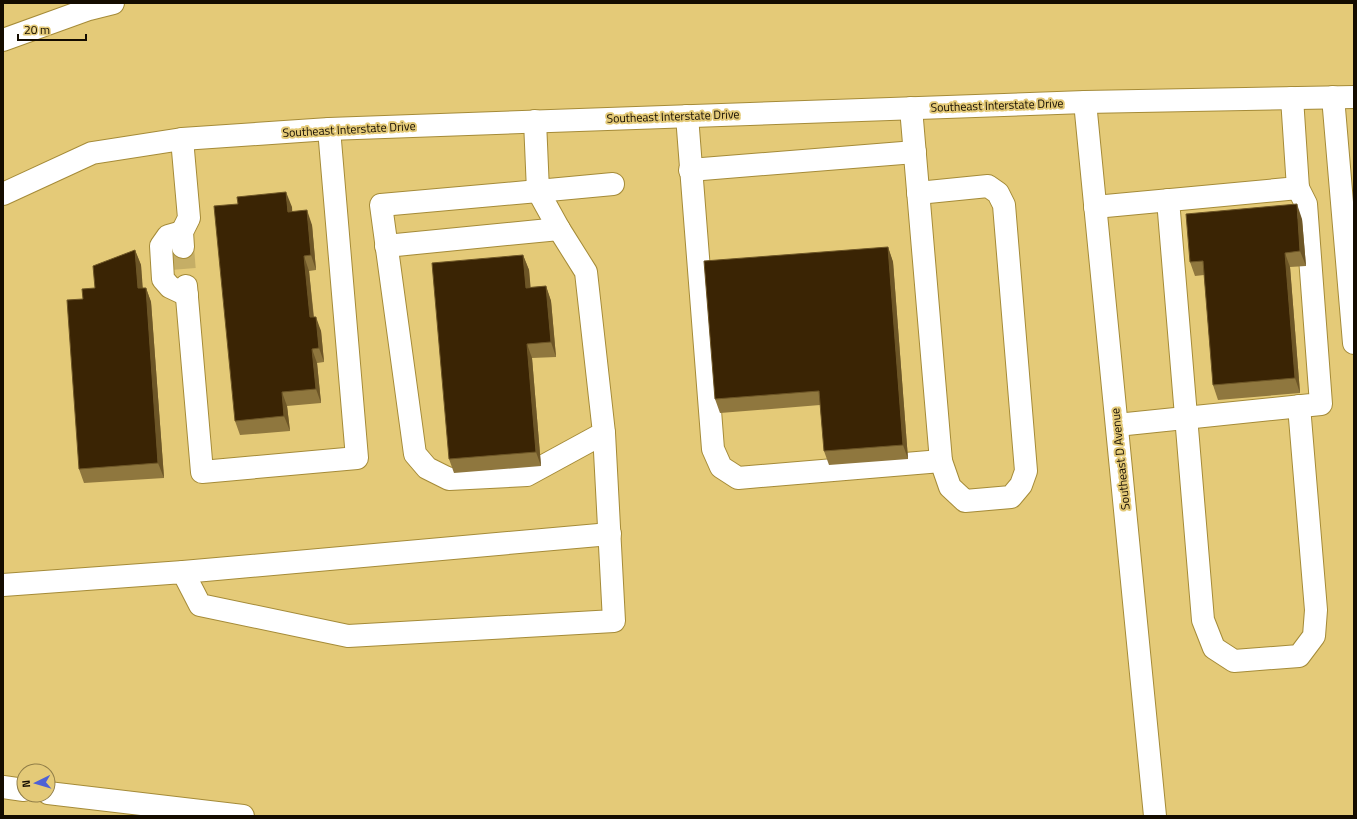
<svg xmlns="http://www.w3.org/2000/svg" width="1357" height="819" viewBox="0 0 1357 819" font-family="'Titillium Web',sans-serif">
<rect width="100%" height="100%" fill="#e4ca78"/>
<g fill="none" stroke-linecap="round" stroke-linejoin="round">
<path stroke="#c5ae66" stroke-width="22" stroke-dasharray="22 11" stroke-linecap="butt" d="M183,247L186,286"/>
<g stroke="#a58b38" stroke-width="24">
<g id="minor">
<path d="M1333,97L1354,343"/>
<path d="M1085,102L1155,816"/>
<path d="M911,108L941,461"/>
<path d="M687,116L713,449L721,467L738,478L941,461L950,487L965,501L1011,497L1021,485L1026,471L1004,205L998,193L988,186L918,193"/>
<path d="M535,121L538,191L613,184"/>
<path d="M182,139L189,218L182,232L183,247"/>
<path d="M690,170L915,152"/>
<path d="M538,191L559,229L586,272L604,433L527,475L449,479L427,468L415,454L381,205Z"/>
<path d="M3,194L92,153L182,139L329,129L1085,102L1354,97"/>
<path d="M1168,200L1203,620L1214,648L1234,661L1299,656L1314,636L1316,610L1299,406"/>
<path d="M1095,207L1298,188L1292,98"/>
<path d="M182,232L168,236L161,246L163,279L170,287L187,295"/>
<path d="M386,246L559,229"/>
<path d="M186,286L202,472L357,458L329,129"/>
<path d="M1117,425L1321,404L1306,204L1298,188"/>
<path d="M183,572L610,534"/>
<path d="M3,585L183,572L200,605L348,636L614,621L604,433"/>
<path d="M3,787L24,790"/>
<path d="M48,793L243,816"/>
</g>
</g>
<g stroke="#a58b38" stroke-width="24">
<path id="highway" d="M3,40L89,9L113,3"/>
</g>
<use href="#minor" stroke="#fff" stroke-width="22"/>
<use href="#highway" stroke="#fff" stroke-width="22"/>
</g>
<g fill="#8f773e">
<path d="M292,207V212L312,225L316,270L309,271L314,317L321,331L324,362L317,363L321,403L287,406L290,431L240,435L235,421Z"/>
<path d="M1302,219L1306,266L1290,267L1300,393L1218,400L1213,385L1204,275L1195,276L1190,262Z"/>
<path d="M888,247L893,262L908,459L829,465L824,451L820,405L720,413L715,399Z"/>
<path d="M135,250L141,265L142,288H146L151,302L164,478L84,483L79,469L95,288Z"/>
<path d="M523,255L529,270L530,287L546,286L551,301L556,357L532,358L541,466L454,473L449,459Z"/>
</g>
<g fill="#6d5627">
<path d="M286,192L292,207L293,226L288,212Z"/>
<path d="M1297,204L1302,219L1306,266L1300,251Z"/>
<path d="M307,210L312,225L316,270L311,255Z"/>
<path d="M888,247L893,262L908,459L903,445Z"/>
<path d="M135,250L141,265L144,303L138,288Z"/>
<path d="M1285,253L1290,267L1300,393L1295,378Z"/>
<path d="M523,255L529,270L532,302L526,288Z"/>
<path d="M304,256L309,271L315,332L310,317Z"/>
<path d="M546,286L551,301L556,357L551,342Z"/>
<path d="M146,288L151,302L164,478L158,463Z"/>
<path d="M316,317L321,331L324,362L319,348Z"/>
<path d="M527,344L532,358L541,466L536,452Z"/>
<path d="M312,349L317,363L321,403L316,389Z"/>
<path d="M282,392L287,406L290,431L284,416Z"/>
</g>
<g fill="#3a2404" stroke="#6d5627">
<path d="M286,192L288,212L307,210L311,255L304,256L310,317H316L319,348L312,349L316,389L282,392L284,416L235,421L214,206L238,204L237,197Z"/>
<path d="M1297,204L1300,251L1285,253L1295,378L1213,385L1203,261L1190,262L1186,214Z"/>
<path d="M888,247L903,445L824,451L819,391L715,399L704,261Z"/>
<path d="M135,250L138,288H146L158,463L79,469L67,300L83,299L82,289L95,288L93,266Z"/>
<path d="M523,255L526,288L546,286L551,342L527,344L536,452L449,459L432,263Z"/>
</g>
<g text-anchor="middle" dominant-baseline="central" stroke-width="4" stroke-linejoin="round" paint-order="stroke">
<g font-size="12" fill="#140c00" stroke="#e4ca78">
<text transform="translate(997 105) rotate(-2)">Southeast Interstate Drive</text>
<text transform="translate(673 116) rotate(-2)">Southeast Interstate Drive</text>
<text transform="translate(349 129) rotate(-3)">Southeast Interstate Drive</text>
<text transform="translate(1120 459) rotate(-96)">Southeast D Avenue</text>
</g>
</g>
<rect width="1357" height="819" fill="none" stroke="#140c00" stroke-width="8"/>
<g transform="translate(36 783) rotate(265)"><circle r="19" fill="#e4ca78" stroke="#917e48"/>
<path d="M0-3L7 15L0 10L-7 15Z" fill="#4e61d6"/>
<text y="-6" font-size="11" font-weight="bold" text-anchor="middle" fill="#140c00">N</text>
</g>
<path d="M18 34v6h68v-6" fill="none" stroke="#140c00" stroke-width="2"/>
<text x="24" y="34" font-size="12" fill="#140c00" stroke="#e4ca78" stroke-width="3" paint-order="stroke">20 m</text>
</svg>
